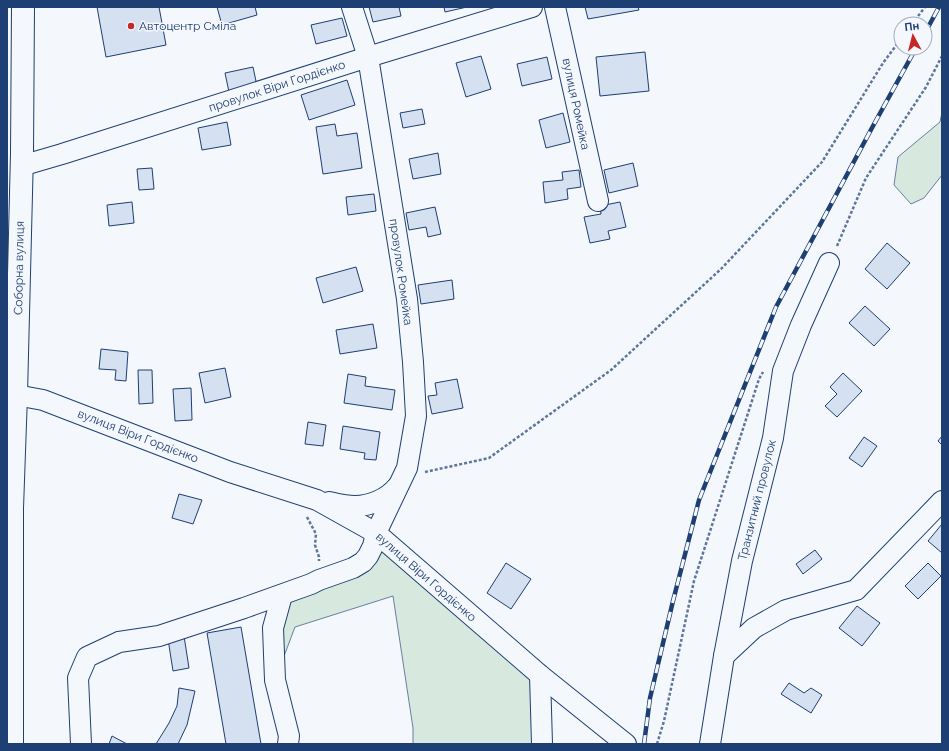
<svg xmlns="http://www.w3.org/2000/svg" width="949" height="751" viewBox="0 0 949 751" font-family="Raleway,sans-serif">
<rect width="100%" height="100%" fill="#f4f7fb"/>
<g fill="#d7e8df" stroke="#687fa3">
<path d="M942,112V175L924,198L911,204L894,185L898,157L940,122Z"/>
<path d="M374,538L540,675L542,744H413V728L393,596L295,627L275,680L282,595L353,568Z"/>
</g>
<g fill="#d5e0f0" stroke="#1d3f73">
<path d="M97,7H159L166,45L106,57Z"/>
<path d="M217,7H255L257,15L222,25Z"/>
<path d="M369,7H399L401,16L373,22Z"/>
<path d="M444,7H467L445,12Z"/>
<path d="M585,7H638L639,10L588,19Z"/>
<path d="M342,18L347,36L316,44L311,25Z"/>
<path d="M645,52L649,91L600,96L596,57Z"/>
<path d="M481,56L491,89L466,97L456,63Z"/>
<path d="M547,57L552,79L522,86L517,64Z"/>
<path d="M253,67L257,86L229,92L225,73Z"/>
<path d="M347,80L355,105L309,120L301,95Z"/>
<path d="M422,109L425,124L403,128L400,113Z"/>
<path d="M563,113L570,142L546,148L539,120Z"/>
<path d="M227,122L231,145L202,150L198,128Z"/>
<path d="M335,124L337,136L357,133L362,168L323,174L316,127Z"/>
<path d="M438,153L441,174L413,179L409,159Z"/>
<path d="M633,163L638,186L609,193L604,170Z"/>
<path d="M152,168L154,189L139,190L137,169Z"/>
<path d="M579,170L581,187L567,189L568,199L545,203L543,182L563,180L562,172Z"/>
<path d="M374,194L376,211L348,215L346,197Z"/>
<path d="M132,202L134,223L109,226L107,205Z"/>
<path d="M620,202L626,227L608,231L610,239L590,243L584,217L601,214L600,206Z"/>
<path d="M435,207L441,234L428,237L426,227L409,230L406,213Z"/>
<path d="M887,243L910,263L887,289L865,269Z"/>
<path d="M356,267L363,291L323,303L316,278Z"/>
<path d="M452,280L454,299L421,304L418,285Z"/>
<path d="M865,306L890,329L874,346L849,323Z"/>
<path d="M373,324L377,348L340,354L336,330Z"/>
<path d="M101,349L128,352L126,381L115,380L116,370L99,369Z"/>
<path d="M225,368L231,397L205,403L199,373Z"/>
<path d="M138,370H152L153,403L139,404Z"/>
<path d="M843,373L862,391L837,417L825,406L837,394L830,387Z"/>
<path d="M348,374L366,377L365,386L395,390L392,410L344,403Z"/>
<path d="M457,379L463,408L432,414L428,396L437,395L435,383Z"/>
<path d="M191,388L192,420L175,421L173,389Z"/>
<path d="M308,422L326,425L323,446L305,444Z"/>
<path d="M343,426L380,432L376,460L364,459L365,453L340,449Z"/>
<path d="M942,436V445L938,441Z"/>
<path d="M864,437L877,446L862,467L849,458Z"/>
<path d="M179,494L202,500L193,524L172,518Z"/>
<path d="M942,524V553L928,541Z"/>
<path d="M815,550L822,559L803,574L796,564Z"/>
<path d="M506,563L531,579L511,609L487,593Z"/>
<path d="M928,563L941,576L918,599L905,586Z"/>
<path d="M857,606L880,623L862,646L839,628Z"/>
<path d="M241,627L261,744H226L207,633Z"/>
<path d="M184,636L189,668L173,671L168,639Z"/>
<path d="M789,683L804,693L811,688L822,695L811,713L781,694Z"/>
<path d="M179,688L195,691L187,725L178,744H156L169,723L177,706Z"/>
<path d="M112,736L127,744H109Z"/>
</g>
<g fill="none" stroke-linecap="round" stroke-linejoin="round">
<g stroke="#1d3f73" stroke-width="22">
<g id="minor">
<path d="M555,7L598,201"/>
<path d="M21,166L62,154L368,57L532,7"/>
<path d="M7,398L16,395L43,400L230,472L317,500L376,533L540,675L626,744"/>
<path d="M329,502C338,504 346,506 355,506C370,506 387,499 397,487"/>
<path d="M282,595L273,628L275,680L289,736L288,744"/>
<path d="M724,656L754,628L786,610L856,590L942,501"/>
<path d="M540,675L542,744"/>
<path d="M81,744L78,678L87,657L119,642L159,636L244,608L311,584L319,580L353,568L363,562L368,556L373,546L376,533L407,468L416,416L413,362L407,299L368,57L352,7"/>
<path d="M710,744L724,656L742,561L773,438L783,371L801,325L829,263"/>
</g>
</g>
<g stroke="#1d3f73" stroke-width="24">
<path id="major" d="M12,744V508L16,395L22,153L23,7"/>
</g>
<g stroke="#5e769c" stroke-width="2.5" stroke-dasharray="3 2" stroke-linecap="butt">
<path d="M912,24L925,7"/>
<path d="M837,246L866,178L926,87L942,56"/>
<path d="M425,472L489,458L611,370L721,269L822,162L883,63L901,39"/>
<path d="M307,517L316,534L315,545L319,557V561"/>
<path d="M657,744L664,721L694,581L759,379L763,372"/>
</g>
<use href="#minor" stroke="#f4f7fb" stroke-width="20"/>
<use href="#major" stroke="#f4f7fb" stroke-width="22"/>
<g stroke="#1d3f73" stroke-width="4.5">
<g id="rail">
<path d="M925,33L939,7"/>
<path d="M644,744L650,698L673,601L699,500L776,307L873,126L916,48"/>
</g>
</g>
<use href="#rail" stroke="#f4f7fb" stroke-width="3" stroke-dasharray="9" stroke-linecap="butt"/>
</g>
<circle fill="#c62828" stroke="#f4f7fb" stroke-width="1.5" cx="131" cy="26" r="4"/>
<g text-anchor="middle" dominant-baseline="central" stroke-width="3" stroke-linejoin="round" paint-order="stroke">
<g font-size="12" fill="#1d3f73" stroke="#f4f7fb" text-anchor="start">
<text x="139" y="26">Автоцентр Сміла</text>
</g>
<g font-size="12" fill="#1d3f73" stroke="#f4f7fb">
<text transform="translate(277 86) rotate(-18)">провулок Віри Гордієнко</text>
<text transform="translate(576 104) rotate(78)">вулиця Ромейка</text>
<text transform="translate(19 268) rotate(-89)">Соборна вулиця</text>
<text transform="translate(401 272) rotate(82)">провулок Ромейка</text>
<text transform="translate(138 436) rotate(21)">вулиця Віри Гордієнко</text>
<text transform="translate(757 500) rotate(-76)">Транзитний провулок</text>
<text transform="translate(426 577) rotate(41)">вулиця Віри Гордієнко</text>
</g>
</g>
<rect width="949" height="751" fill="none" stroke="#1d3f73" stroke-width="16"/>
<g transform="translate(913 36) rotate(353)"><circle r="19" fill="#f4f7fb" stroke="#9eadc5"/>
<path d="M0-3L7 15L0 10L-7 15Z" fill="#c62828"/>
<text y="-6" font-size="11" font-weight="bold" text-anchor="middle" fill="#1d3f73">Пн</text>
</g>
</svg>
